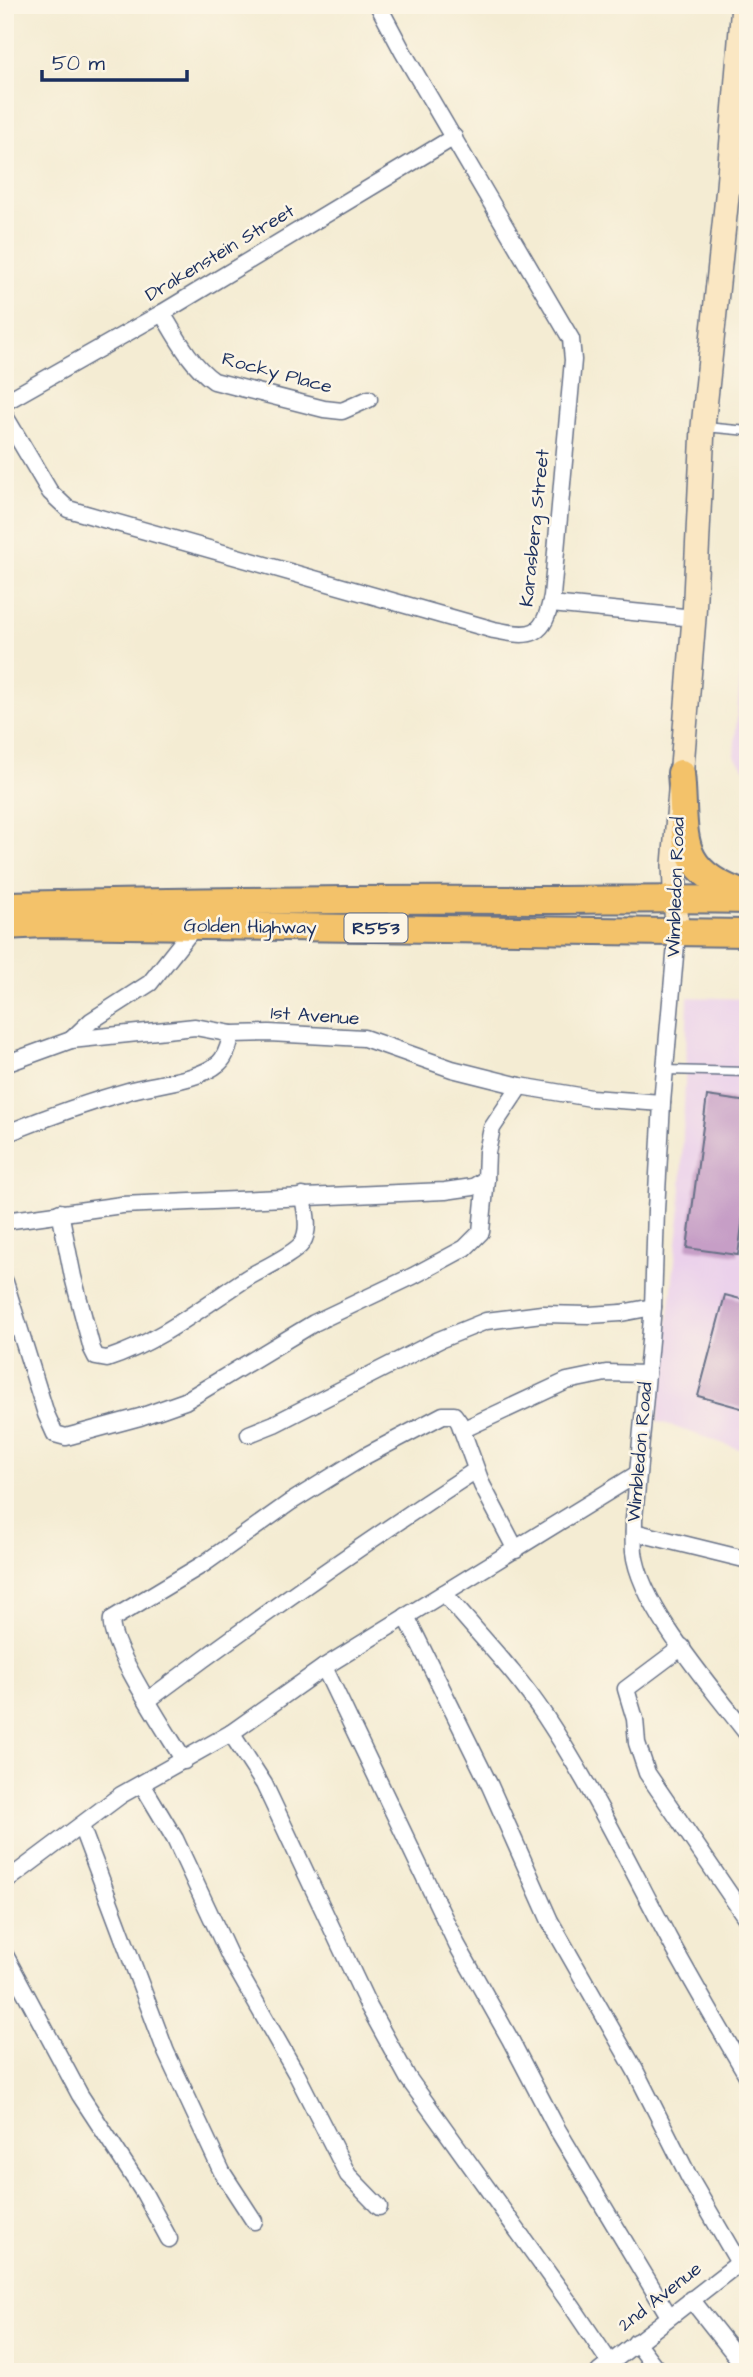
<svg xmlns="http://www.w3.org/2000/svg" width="753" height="2377" viewBox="0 0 753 2377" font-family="'Architects Daughter',sans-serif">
<rect width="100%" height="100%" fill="#fcf5e5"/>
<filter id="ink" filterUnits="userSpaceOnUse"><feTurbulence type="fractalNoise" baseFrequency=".0143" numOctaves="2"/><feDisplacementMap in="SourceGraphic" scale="14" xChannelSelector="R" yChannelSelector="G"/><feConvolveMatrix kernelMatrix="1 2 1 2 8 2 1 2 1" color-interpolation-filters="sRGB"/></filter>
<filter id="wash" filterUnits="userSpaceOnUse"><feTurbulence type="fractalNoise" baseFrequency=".00686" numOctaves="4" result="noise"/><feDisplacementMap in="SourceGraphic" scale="28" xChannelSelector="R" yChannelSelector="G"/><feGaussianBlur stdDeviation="1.57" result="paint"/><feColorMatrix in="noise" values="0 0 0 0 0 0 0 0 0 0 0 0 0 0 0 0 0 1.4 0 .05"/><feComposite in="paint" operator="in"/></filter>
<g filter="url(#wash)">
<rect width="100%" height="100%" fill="#f4ecd3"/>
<g fill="#ebd1eb">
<path d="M748,575V774L734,755Z"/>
<path d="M688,997L748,999V1452L657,1421L680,1216Z"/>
</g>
<g id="blocks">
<g fill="#c69ec6">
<path d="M707,1096L748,1102V1179L738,1255L687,1248Z"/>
<path d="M725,1295L748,1301V1410L698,1396Z"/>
</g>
</g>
</g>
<g filter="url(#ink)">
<use href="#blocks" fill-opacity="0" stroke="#677187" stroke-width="2"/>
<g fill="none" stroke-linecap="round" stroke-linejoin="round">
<g stroke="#677187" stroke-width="11">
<g id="lane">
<path d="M731,188L748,190"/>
<path d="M705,427L748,431"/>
<path d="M665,1070L748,1072"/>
</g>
</g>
<g stroke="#677187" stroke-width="19">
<g id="street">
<path d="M162,313C177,338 190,364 214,381L324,409L342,411L369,399"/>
<path d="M5,402L162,313L454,137"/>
<path d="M5,416L50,492L68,509L494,630C533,638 544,637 552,596L573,360L571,339L403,52L378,5"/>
<path d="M551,604L694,618"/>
<path d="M677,933L662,1103L656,1210L653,1307L634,1519C634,1530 633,1541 634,1552C640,1607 714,1690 748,1735"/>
<path d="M71,1040L91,1021L150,983L195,926"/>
<path d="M5,1064L71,1040L195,1027L232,1034L269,1033L364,1038L452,1069L520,1086L591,1098L662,1103"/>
<path d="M5,1134C47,1117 89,1102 132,1090C158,1083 198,1081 219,1063C227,1056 229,1043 232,1034"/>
<path d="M60,1212L73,1277L92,1349L96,1357L107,1359C159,1342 202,1307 247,1278C260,1270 295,1254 302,1243C311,1229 305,1211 303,1196"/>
<path d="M5,1221L122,1205L445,1191L473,1187L486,1179L487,1152L492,1128L520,1086"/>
<path d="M5,1282L46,1414L55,1434L66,1437L140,1417L185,1401L314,1323L413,1276L465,1248L481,1232L486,1179"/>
<path d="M462,1430L567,1381L606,1373L647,1374"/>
<path d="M249,1434L274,1424L439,1340L486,1321L542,1314L589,1315L621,1313L653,1307"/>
<path d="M634,1532L748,1560"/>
<path d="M444,1593C478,1634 516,1672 545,1716C592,1787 629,1864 669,1939C694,1985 721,2031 748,2077"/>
<path d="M406,1616L490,1786L550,1921L635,2070L689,2177L739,2263"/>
<path d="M682,1647L626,1689L635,1719L637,1743L647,1773L748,1921"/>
<path d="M324,1667L457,1945L510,2039L556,2127L669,2316"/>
<path d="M148,1700C255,1620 364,1543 476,1470"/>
<path d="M231,1733L264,1784L369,2007L408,2078L573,2308L610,2363"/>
<path d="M184,1761C170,1737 106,1642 112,1619L205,1563L289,1503L365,1456L443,1415H454L459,1422L482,1485L516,1550"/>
<path d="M142,1784L175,1839L230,1957L297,2075L348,2175L379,2207"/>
<path d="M81,1826L166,2052L222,2172L254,2221"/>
<path d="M5,1882L121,1795L231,1733L324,1667L637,1474"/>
<path d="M5,1955L80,2095L144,2193L169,2239"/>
<path d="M691,2299L748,2371"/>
<path d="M636,2342L659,2372"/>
<path d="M599,2372L748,2256"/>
</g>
</g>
<g stroke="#677187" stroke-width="26">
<path id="secondary" d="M677,933L674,865L694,618L703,427L728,187L743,5"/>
</g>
<g stroke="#677187" stroke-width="30">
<g id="primary">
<path d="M681,773C687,835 673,870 744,894"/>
<path d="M5,905C182,901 359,899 536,900C606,900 677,898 748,900"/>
<path d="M5,926L44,924L748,933"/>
</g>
</g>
<use href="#lane" stroke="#fff" stroke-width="8"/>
<use href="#street" stroke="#fff" stroke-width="16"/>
<use href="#secondary" stroke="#fae7c3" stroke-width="23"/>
<use href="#primary" stroke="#f3c26a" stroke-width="26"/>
</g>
</g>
<g text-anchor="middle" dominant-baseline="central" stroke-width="5" stroke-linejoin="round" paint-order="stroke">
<rect fill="#fcf5e5" stroke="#5e6a86" stroke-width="2" x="344.5" y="913.5" width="63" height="29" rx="5"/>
<g font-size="18" font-weight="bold" fill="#1b2f5e">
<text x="376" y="928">R553</text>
</g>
<g font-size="19" fill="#1b2f5e" stroke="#fcf5e5">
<text transform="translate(220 253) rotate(-31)">Drakenstein Street</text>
<text transform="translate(277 373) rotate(15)">Rocky Place</text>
<text transform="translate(535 528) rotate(-84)">Karasberg Street</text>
<text transform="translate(676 887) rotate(-88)">Wimbledon Road</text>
<text transform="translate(250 927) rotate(1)">Golden Highway</text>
<text transform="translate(315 1016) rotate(4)">1st Avenue</text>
<text transform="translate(640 1452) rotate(-85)">Wimbledon Road</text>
<text transform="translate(660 2297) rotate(-38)">2nd Avenue</text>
</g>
</g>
<rect width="753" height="2377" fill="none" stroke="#fcf5e5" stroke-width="28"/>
<path d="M42 70v10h145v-10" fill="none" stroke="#1b2f5e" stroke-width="3.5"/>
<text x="52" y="70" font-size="21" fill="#1b2f5e" stroke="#fcf5e5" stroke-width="5" paint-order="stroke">50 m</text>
</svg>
